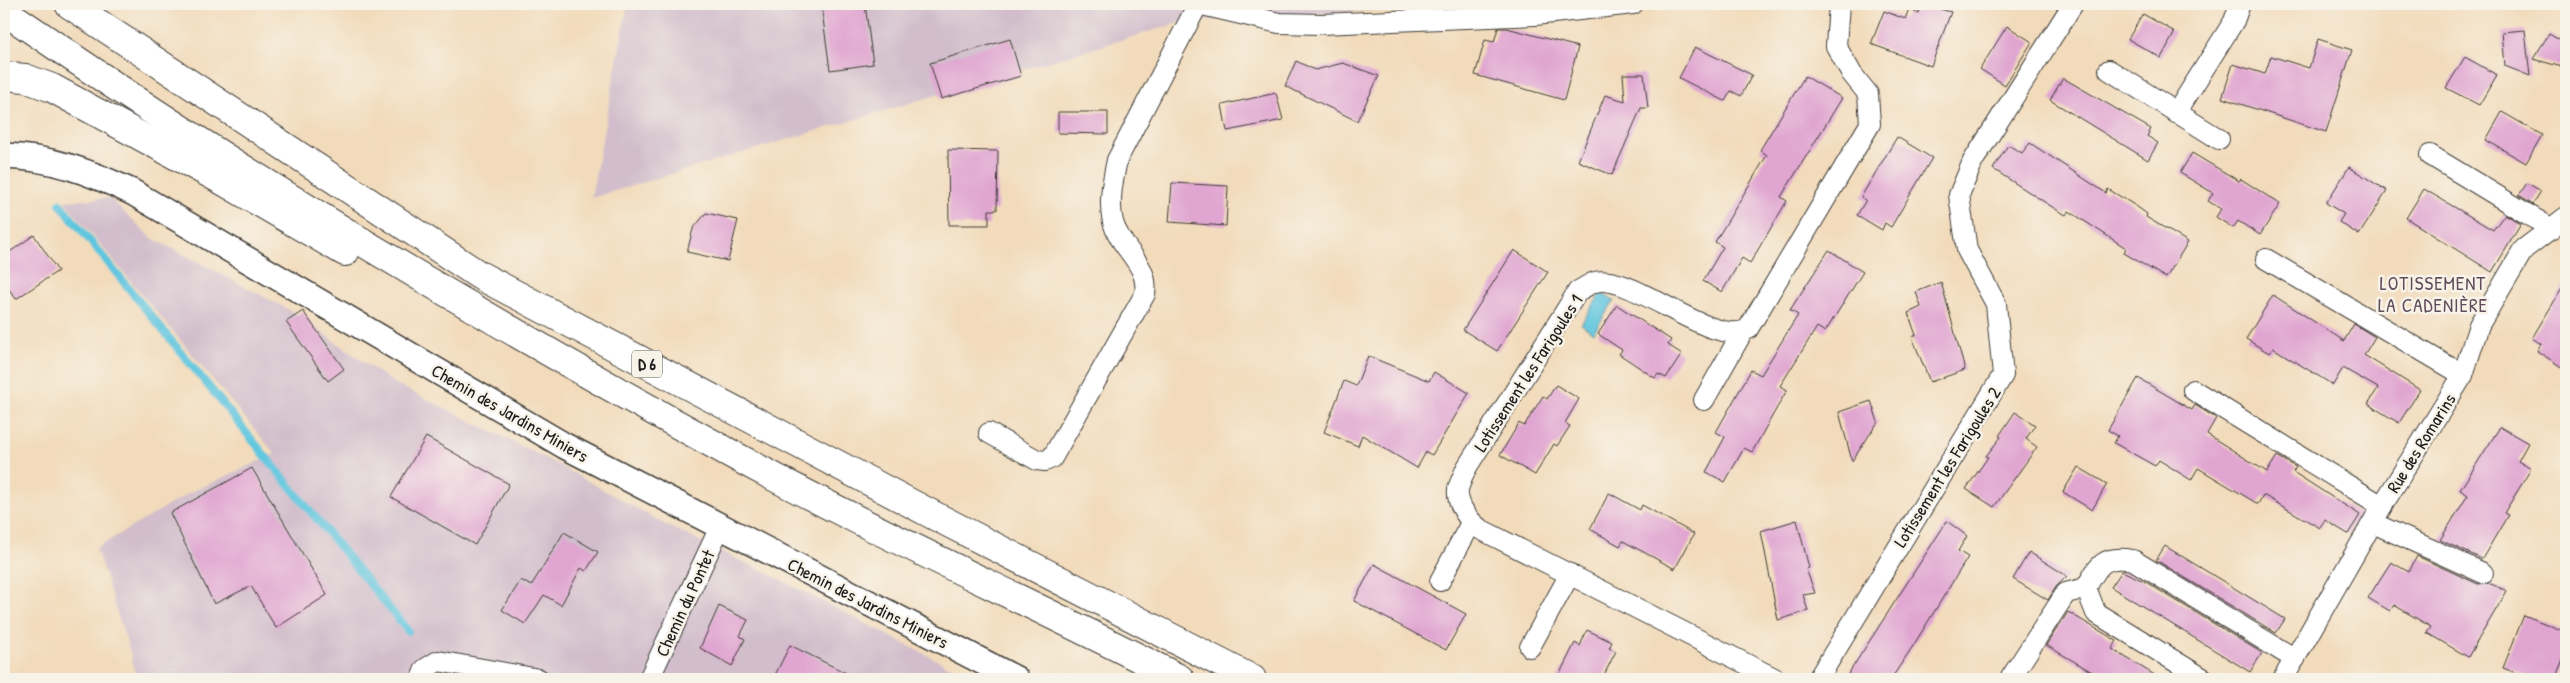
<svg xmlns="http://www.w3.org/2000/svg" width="2570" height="683" viewBox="0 0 2570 683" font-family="'Patrick Hand',sans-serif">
<rect width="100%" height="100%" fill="#f7f3e8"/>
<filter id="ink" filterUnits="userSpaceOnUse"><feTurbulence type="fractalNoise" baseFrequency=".02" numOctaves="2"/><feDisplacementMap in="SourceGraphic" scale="10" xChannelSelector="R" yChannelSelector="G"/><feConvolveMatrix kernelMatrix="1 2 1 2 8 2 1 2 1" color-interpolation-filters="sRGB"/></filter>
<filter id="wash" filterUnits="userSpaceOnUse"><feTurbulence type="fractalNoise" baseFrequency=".0096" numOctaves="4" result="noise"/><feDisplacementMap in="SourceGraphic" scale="20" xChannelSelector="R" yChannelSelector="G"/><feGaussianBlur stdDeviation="1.12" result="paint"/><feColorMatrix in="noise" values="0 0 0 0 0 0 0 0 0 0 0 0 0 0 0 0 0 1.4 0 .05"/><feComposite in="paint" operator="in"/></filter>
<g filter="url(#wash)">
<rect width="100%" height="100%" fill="#f2dbbb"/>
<g fill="#d1bdcb">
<path d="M628,4H1377V10L1182,22L591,198Z"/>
<path d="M109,198L152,238L293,312L392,382L559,465L666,525L765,572L974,679H136L131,655L96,548L191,492L275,454L64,201Z"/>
</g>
<path fill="#61c6df" stroke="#3e717e" d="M1601,293L1614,301L1593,333L1581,324Z"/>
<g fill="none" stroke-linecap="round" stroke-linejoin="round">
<path stroke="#61c6df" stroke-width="8" d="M60,204L408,631"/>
</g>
<g id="blocks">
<g fill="#e0a5d1">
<path d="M821,4H865L873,64L830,70Z"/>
<path d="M1922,4L1951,12L1931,66L1871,44L1884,11L1905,19L1909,9L1919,13Z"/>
<path d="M2143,14L2175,32L2161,58L2128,39Z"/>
<path d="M2007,26L2032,42L2005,85L1980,69Z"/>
<path d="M1498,28H1507L1578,47L1564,100L1475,75L1485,40L1494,42Z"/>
<path d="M2525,30L2530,76L2505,66L2502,32Z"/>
<path d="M2549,34L2566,44V68L2533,59Z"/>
<path d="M1010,39L1021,76L941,99L930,63Z"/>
<path d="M2318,39L2352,50L2326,132L2222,98L2233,64L2265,74L2271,56L2309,68Z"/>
<path d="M1695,47L1752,75L1741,96L1731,91L1725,101L1679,78Z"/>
<path d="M2465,57L2497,75L2479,105L2446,88Z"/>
<path d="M1296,61L1315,70L1343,63L1379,76L1357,121L1285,86Z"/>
<path d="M1623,74H1644L1648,108H1641L1612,175L1578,161L1605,95L1625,101Z"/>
<path d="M1805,76L1842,98L1781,197L1787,201L1750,263L1742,258L1722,292L1703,281L1723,247L1715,242L1767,155L1760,150Z"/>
<path d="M2063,78L2151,129L2147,136L2158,143L2148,160L2050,100Z"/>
<path d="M1276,93L1283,120L1227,131L1222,105Z"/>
<path d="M1058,112H1108V134L1058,133Z"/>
<path d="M2502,112L2542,135L2526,163L2486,140Z"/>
<path d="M1897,137L1932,158L1891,227L1885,223L1882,230L1857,215L1866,200L1861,197Z"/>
<path d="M2030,143L2106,193L2108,189L2136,206L2147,214L2146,217L2188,242L2166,278L2124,253L2126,248L2069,211L2066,215L2057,210L1993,169L2008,145L2022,153Z"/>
<path d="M948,150L998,151L997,210H989V225H949Z"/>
<path d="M2192,153L2239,181L2241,179L2280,204L2260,235L2238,221L2233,228L2216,217L2221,209L2208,201L2213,193L2180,173Z"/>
<path d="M2349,167L2387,191L2359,235L2339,222L2344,214L2326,203Z"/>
<path d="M1172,183L1228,186L1226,226L1169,222Z"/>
<path d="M2527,183L2541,191L2533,204L2519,195Z"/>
<path d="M2424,189L2493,230L2505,214L2521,224L2492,272L2406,218Z"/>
<path d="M706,213L738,220L728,261L687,252L693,229Z"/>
<path d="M34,235L58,271L16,299L4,282V256Z"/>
<path d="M1514,250L1548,272L1497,351L1463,330Z"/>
<path d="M1829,250L1863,272L1825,332L1817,327L1780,386L1787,390L1752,452L1744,448L1725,482L1706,472L1725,437L1716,432L1751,370L1761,375L1798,315L1790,310Z"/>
<path d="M1941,282L1965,370L1930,382L1912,337L1916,335L1908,313L1921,307L1916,292Z"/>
<path d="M2566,282V370L2537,351L2541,344L2532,338Z"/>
<path d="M2273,295L2344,341L2354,324L2375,337L2364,355L2420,390L2399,423L2368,404L2378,388L2343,368L2333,385L2273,348L2269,353L2246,339Z"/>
<path d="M1617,305L1671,340L1668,345L1682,354L1666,378L1658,374L1655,378L1619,354L1622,350L1598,334Z"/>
<path d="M303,311L344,369L328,381L286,322Z"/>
<path d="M1368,356L1429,381L1434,372L1469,393L1432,455L1426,452L1417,468L1362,435L1358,446L1324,432L1344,381L1356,386Z"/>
<path d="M2138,378L2192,410L2195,405L2216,418L2207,434L2267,472L2277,456L2296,467L2293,472L2360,515L2348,534L2325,520L2320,528L2263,495L2258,504L2198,468L2191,480L2159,460L2155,466L2114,443L2118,436L2108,430Z"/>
<path d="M1556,385L1579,399L1565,423L1570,426L1557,446L1554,444L1535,475L1500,455L1519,423L1524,426L1543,396L1547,399Z"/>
<path d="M1871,401L1878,422L1852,461L1839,412Z"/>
<path d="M2015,412L2035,425L2026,439L2037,447L1994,507L1966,489L1988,457L1986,456L2001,437L1999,436Z"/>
<path d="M2500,427L2528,443L2518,461L2531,469L2504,513L2508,515L2482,559L2440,540L2468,495L2460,490Z"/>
<path d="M426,437L509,484L475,545L391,497Z"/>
<path d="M2078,467L2107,484L2092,510L2063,492Z"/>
<path d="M252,468L327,595L276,628L251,586L214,604L170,513Z"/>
<path d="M1609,493L1640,510L1642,505L1694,534L1675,569L1623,541L1620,546L1590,529Z"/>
<path d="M1797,520L1809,568L1806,569L1815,593L1803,595L1808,611L1778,620L1761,531Z"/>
<path d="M1947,521L1967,536L1958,551L1968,557L1913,646L1891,679H1845Z"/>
<path d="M564,532L598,552L586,571L581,568L561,605L544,595L525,624L502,610L521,580L531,586Z"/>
<path d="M2165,546L2285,619L2276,633L2156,560Z"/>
<path d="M2029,552L2067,576L2056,587L2048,600L2013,579Z"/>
<path d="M2417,556L2478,584L2489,583L2507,591L2468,657L2427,633L2431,627L2394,605L2390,611L2368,598L2391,562L2409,572Z"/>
<path d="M1374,564L1466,614L1446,650L1354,601Z"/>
<path d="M2122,571L2144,581L2262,653L2250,672L2111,587Z"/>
<path d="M719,606L748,620L740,636L745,639L732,666L700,648Z"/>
<path d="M2068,612L2117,641L2112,649L2161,679H2104L2046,645Z"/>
<path d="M2524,615L2566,632V652L2555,679H2532L2503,668Z"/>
<path d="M1587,630L1612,642L1609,648L1616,651L1602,679H1557L1575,643L1580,646Z"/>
<path d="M790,645L858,679H773Z"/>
</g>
</g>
</g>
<g filter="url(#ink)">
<use href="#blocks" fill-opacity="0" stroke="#3c3934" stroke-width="1"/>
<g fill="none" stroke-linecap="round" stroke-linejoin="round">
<g stroke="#3c3934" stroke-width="22">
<g id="minor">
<path d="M2109,70L2219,139"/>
<path d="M2176,113L2234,21L2240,4"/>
<path d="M2430,155L2552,229"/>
<path d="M2266,259L2463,375"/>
<path d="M2193,390L2382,506"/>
<path d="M1704,400L1742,333"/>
<path d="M989,433L1037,460L1045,461L1052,458L1145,294C1150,264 1120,249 1113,222C1108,202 1113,179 1117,160L1198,4L1279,23L1321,24L1535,15L1633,4"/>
<path d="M2373,523L2483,573"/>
<path d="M1440,581L1471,523"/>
<path d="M1530,647L1570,574"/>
<path d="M421,679L425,669L438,661L539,679"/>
<path d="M649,679L720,527"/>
<path d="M1776,679L1480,529C1469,521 1456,504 1458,489C1460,482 1464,474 1467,467L1578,291C1584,288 1589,284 1595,282C1631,272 1713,349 1748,329L1870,124L1868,94L1852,74L1836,46L1839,4"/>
<path d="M1818,679L2003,375L1996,304L1967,250L1959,195L1973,161L2073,4"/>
<path d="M2010,679L2066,593L2086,588"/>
<path d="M2204,679L2096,613L2086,588C2099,564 2104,555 2133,560L2295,659"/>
<path d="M2283,679L2382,506L2463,375L2479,325L2524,249L2566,217"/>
</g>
</g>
<g stroke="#3c3934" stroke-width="28">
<path id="tertiary" d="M4,156C50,157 90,172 132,192L565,446L1016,679"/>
</g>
<g stroke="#3c3934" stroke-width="30">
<g id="trunk">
<path d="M69,4L479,275L935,516L1252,679"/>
<path d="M4,11C68,54 131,98 196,139C369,249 545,352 724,450C873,532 1029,601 1180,679"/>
<path d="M4,76L25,78L52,88L223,181L345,252"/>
</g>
</g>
<use href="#minor" stroke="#fff" stroke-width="20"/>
<use href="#tertiary" stroke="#fff" stroke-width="25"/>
<use href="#trunk" stroke="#fff" stroke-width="28"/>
</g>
</g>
<g text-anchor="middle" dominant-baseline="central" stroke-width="5" stroke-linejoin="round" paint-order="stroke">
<rect fill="#f7f3e8" stroke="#5e5c59" stroke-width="1" x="632" y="350.5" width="30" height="27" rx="4"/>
<g font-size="16" font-weight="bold" fill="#1c1c1c">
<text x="647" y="364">D 6</text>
</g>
<g font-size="18" fill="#1c1c1c" stroke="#f7f3e8">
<text transform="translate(1528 373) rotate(-57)">Lotissement les Farigoules 1</text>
<text transform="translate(510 413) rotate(30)">Chemin des Jardins Miniers</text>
<text transform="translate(2421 443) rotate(-58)">Rue des Romarins</text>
<text transform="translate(1947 467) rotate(-58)">Lotissement les Farigoules 2</text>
<text transform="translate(685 603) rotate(-65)">Chemin du Pontet</text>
<text transform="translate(868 603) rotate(27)">Chemin des Jardins Miniers</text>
</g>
<g font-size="19" letter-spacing="1" fill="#614c5b" stroke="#f7f3e8">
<text x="2433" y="283">LOTISSEMENT<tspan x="2433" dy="22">LA CADENIÈRE</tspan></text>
</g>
</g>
<rect width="2570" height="683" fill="none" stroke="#f7f3e8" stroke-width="20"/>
</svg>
